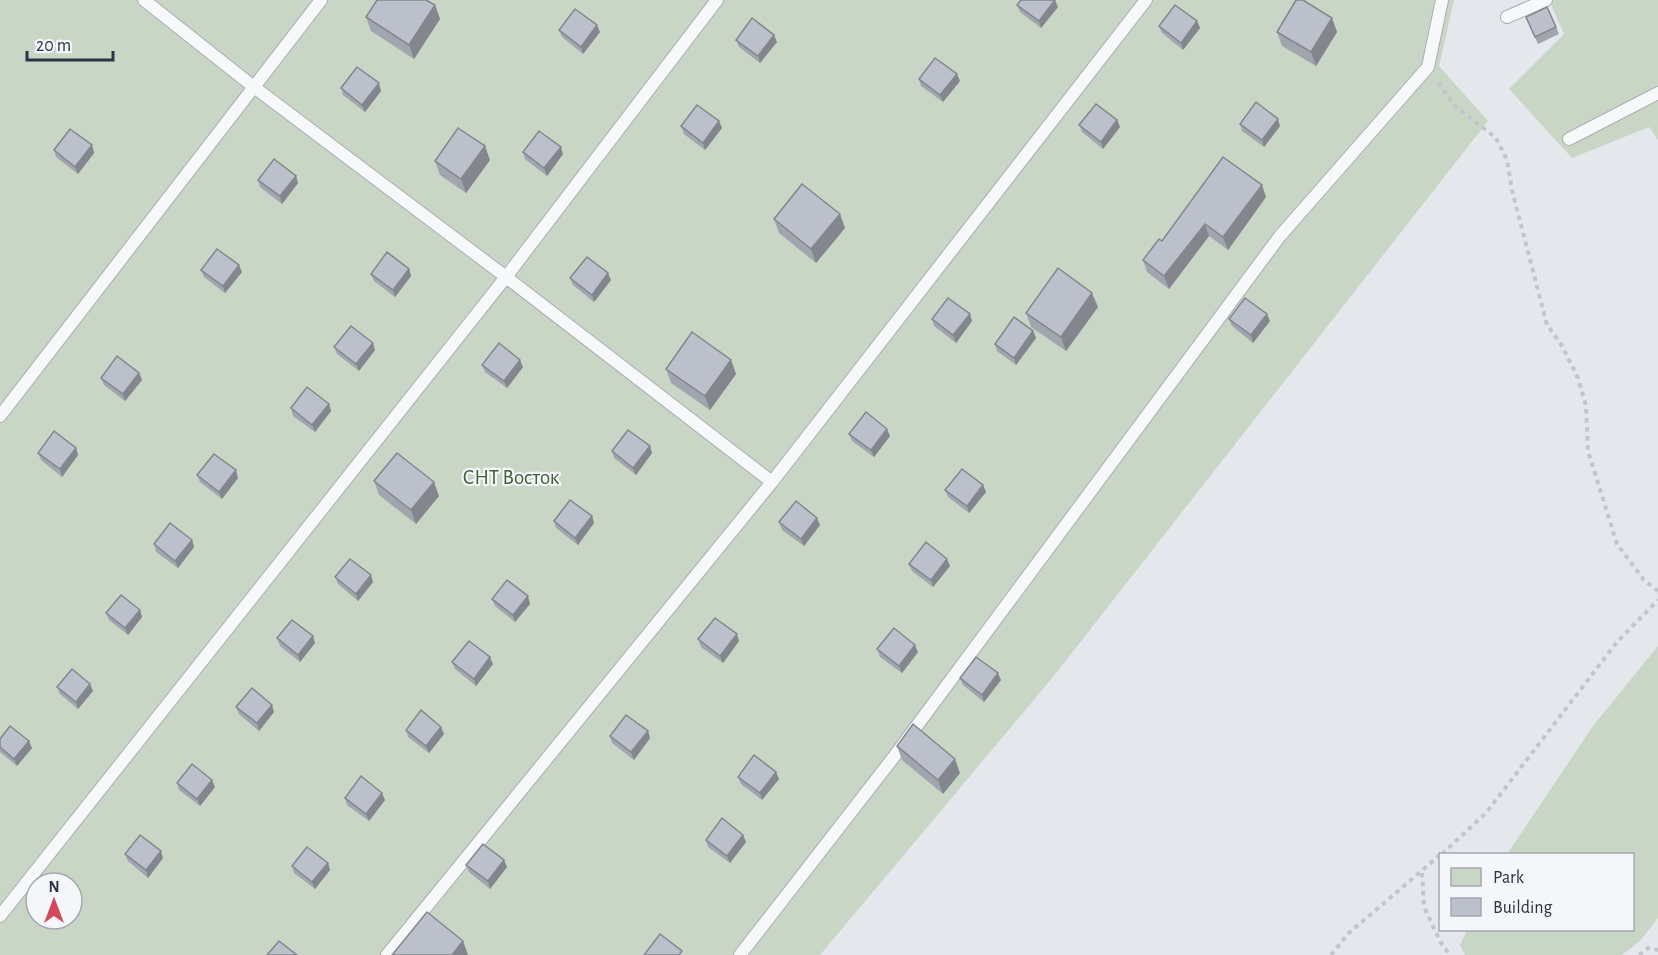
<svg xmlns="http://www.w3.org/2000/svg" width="1658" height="955" viewBox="0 0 1658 955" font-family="'Alegreya Sans',sans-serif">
<rect width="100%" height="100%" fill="#e4e7ec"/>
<g fill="#c9d6c5" fill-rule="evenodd">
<path d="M0,0H1454L1439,66L1488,121L1053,677L820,955H0ZM36,883H72V919H36Z"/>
<path d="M1549,0H1658V140L1649,127L1572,158L1509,89L1564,34Z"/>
<path d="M1658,646V918L1640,941L1622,955H1465L1460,945L1467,930H1632V854H1507L1593,726Z"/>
</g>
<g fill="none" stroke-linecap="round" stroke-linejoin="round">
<g stroke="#a9aeb7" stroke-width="14">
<g id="service">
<path d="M144,0L254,87L506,277L772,482"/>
<path d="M1507,17L1546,0"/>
<path d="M1569,139L1658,93"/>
<path d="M0,416L321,0"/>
<path d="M0,916L506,277L717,0"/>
<path d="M387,955L772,482L1146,0"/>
<path d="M740,955L893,758L1280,236L1428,67L1442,0"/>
</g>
</g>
<g stroke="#c2c5cb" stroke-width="4" stroke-dasharray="4.5 4.5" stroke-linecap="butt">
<path d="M1438,83L1455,106L1496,138L1507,160L1512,190L1547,325L1561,344L1578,378L1586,406L1588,451L1617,544L1644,580L1658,591"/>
<path d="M1442,854L1486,813L1617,642L1658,600"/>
<path d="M1422,873L1424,907L1441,943L1450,955"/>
<path d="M1331,955L1349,933L1440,855"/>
<path d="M1639,955L1648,948L1658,950"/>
</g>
<use href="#service" stroke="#f7f8fa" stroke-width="12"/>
</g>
<g fill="#a1a5ae">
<path d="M435,5L440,19L414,59L371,31L366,17Z"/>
<path d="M1017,5L1058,7L1041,28L1020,12Z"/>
<path d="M1526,17L1556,27L1559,34L1538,44Z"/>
<path d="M1332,18L1337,32L1316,66L1282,46L1277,32Z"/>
<path d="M1197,21L1200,28L1183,50L1162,33L1159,26Z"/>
<path d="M559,30L600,32L583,54L562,37Z"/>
<path d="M736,40L777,42L760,63L739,47Z"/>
<path d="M919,79L960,81L943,102L921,86Z"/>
<path d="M341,88L381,91L365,112L343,95Z"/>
<path d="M1117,120L1120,127L1103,149L1082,132L1079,125Z"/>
<path d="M719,121L722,128L705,150L684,134L681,126Z"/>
<path d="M1240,124L1280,126L1264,147L1242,131Z"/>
<path d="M92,145L94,153L78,174L56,157L54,150Z"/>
<path d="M523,152L563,154L547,176L525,159Z"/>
<path d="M490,160L466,193L440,175L435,161Z"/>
<path d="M296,176L298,183L282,204L260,187L258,180Z"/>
<path d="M1266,197L1228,250L1209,236L1169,289L1147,272L1143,260L1162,241Z"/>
<path d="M774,219L845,228L816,263L779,233Z"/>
<path d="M409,269L411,276L395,297L374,281L371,274Z"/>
<path d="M201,270L242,272L225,293L204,277Z"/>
<path d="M570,278L611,280L594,302L573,285Z"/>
<path d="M1098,307L1066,351L1031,327L1026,313Z"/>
<path d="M932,319L972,321L956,343L934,326Z"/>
<path d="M1229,319L1270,321L1253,343L1232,326Z"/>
<path d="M1033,331L1036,338L1016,365L997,351L995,344Z"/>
<path d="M334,347L375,350L359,371L337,354Z"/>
<path d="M731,360L736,374L710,410L671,383L666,369Z"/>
<path d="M482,365L523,367L507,388L485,372Z"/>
<path d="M139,373L142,380L125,401L104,385L101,378Z"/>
<path d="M329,404L331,411L315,432L293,416L291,408Z"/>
<path d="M849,434L890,436L874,457L852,441Z"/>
<path d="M650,446L652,453L636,475L614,458L612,451Z"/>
<path d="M76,448L78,455L62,477L41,460L38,453Z"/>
<path d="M197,475L238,478L222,499L200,482Z"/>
<path d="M374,481L439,496L416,524L379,495Z"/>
<path d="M983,485L986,492L969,513L948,497L945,490Z"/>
<path d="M592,516L594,523L578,545L556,528L554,521Z"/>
<path d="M779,522L820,525L804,546L782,530Z"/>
<path d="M192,540L194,547L178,568L156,552L154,544Z"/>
<path d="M909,564L950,566L933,587L912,571Z"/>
<path d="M335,577L373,582L358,601L338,584Z"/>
<path d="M492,599L530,604L515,622L495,606Z"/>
<path d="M140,610L142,617L128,635L109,620L106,613Z"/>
<path d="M277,638L315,643L300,662L280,646Z"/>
<path d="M698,639L739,641L723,663L701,647Z"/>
<path d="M877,649L918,652L902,673L880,657Z"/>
<path d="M452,662L493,664L476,686L455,669Z"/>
<path d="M960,678L1001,680L984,702L963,685Z"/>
<path d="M57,687L93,691L78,709L60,694Z"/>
<path d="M236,707L274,712L259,731L239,714Z"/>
<path d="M406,730L444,734L429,753L408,737Z"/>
<path d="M648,731L650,738L634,760L612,743L610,736Z"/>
<path d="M0,739L32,748L17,766L0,752Z"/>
<path d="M897,746L960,773L943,794L902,760Z"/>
<path d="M776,772L779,779L762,800L741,784L738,777Z"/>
<path d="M177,783L215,787L200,806L179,790Z"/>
<path d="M345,798L385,800L369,821L347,805Z"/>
<path d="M743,835L746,842L730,863L708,847L706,840Z"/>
<path d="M125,854L163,858L148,878L128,861Z"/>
<path d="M504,860L507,867L490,889L469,872L466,865Z"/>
<path d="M328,863L330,870L315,889L294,873L292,866Z"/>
</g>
<g fill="#83868d">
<path d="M1055,0L1058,7L1041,28L1039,21Z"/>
<path d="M435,5L440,19L414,59L409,45Z"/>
<path d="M1332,18L1337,32L1316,66L1311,52Z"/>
<path d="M1197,21L1200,28L1183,50L1181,43Z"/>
<path d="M597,25L600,32L583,54L581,47Z"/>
<path d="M774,35L777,42L760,63L758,56Z"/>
<path d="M957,74L960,81L943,102L940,95Z"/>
<path d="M379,83L381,91L365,112L362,105Z"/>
<path d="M1278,119L1280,126L1264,147L1262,140Z"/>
<path d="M1117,120L1120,127L1103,149L1101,142Z"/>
<path d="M719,121L722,128L705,150L703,143Z"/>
<path d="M92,145L94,153L78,174L75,167Z"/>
<path d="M485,146L490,160L466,193L461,179Z"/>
<path d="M561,147L563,154L547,176L544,168Z"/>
<path d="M296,176L298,183L282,204L280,196Z"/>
<path d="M1262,185L1266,197L1228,250L1223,237Z"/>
<path d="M840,214L845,228L816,263L811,249Z"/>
<path d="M1205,224L1209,236L1169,289L1164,276Z"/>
<path d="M239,265L242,272L225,293L223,286Z"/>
<path d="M409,269L411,276L395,297L393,290Z"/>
<path d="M608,273L611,280L594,302L592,295Z"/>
<path d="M1092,293L1098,307L1066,351L1061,337Z"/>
<path d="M970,314L972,321L956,343L953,335Z"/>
<path d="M1267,314L1270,321L1253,343L1251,335Z"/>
<path d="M1033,331L1036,338L1016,365L1014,358Z"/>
<path d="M373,343L375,350L359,371L356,364Z"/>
<path d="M520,360L523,367L507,388L504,381Z"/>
<path d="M731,360L736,374L710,410L705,396Z"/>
<path d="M139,373L142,380L125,401L123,394Z"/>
<path d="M329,404L331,411L315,432L312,425Z"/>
<path d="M887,429L890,436L874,457L871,450Z"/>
<path d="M650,446L652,453L636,475L633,468Z"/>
<path d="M76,448L78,455L62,477L60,469Z"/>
<path d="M236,470L238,478L222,499L219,492Z"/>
<path d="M434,482L439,496L416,524L411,510Z"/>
<path d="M983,485L986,492L969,513L967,506Z"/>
<path d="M592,516L594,523L578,545L575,538Z"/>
<path d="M817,518L820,525L804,546L801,539Z"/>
<path d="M192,540L194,547L178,568L175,561Z"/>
<path d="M947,559L950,566L933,587L931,580Z"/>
<path d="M371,575L373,582L358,601L356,594Z"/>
<path d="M528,596L530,604L515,622L513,615Z"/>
<path d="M140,610L142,617L128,635L125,628Z"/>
<path d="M737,634L739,641L723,663L720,656Z"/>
<path d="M313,636L315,643L300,662L298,655Z"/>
<path d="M915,645L918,652L902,673L899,666Z"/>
<path d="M490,657L493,664L476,686L474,679Z"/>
<path d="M998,673L1001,680L984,702L982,695Z"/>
<path d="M90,684L93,691L78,709L76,702Z"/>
<path d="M272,705L274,712L259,731L257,723Z"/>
<path d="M441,727L444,734L429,753L426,746Z"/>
<path d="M648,731L650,738L634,760L631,752Z"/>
<path d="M29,741L32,748L17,766L14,759Z"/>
<path d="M955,759L960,773L943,794L938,780Z"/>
<path d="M776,772L779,779L762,800L760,793Z"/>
<path d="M212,780L215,787L200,806L197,799Z"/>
<path d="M382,793L385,800L369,821L366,814Z"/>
<path d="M743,835L746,842L730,863L727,856Z"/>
<path d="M161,851L163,858L148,878L146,870Z"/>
<path d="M504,860L507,867L490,889L488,881Z"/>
<path d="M328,863L330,870L315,889L312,882Z"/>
<path d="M463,941L468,955H452Z"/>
</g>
<g fill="#bbc0ca" stroke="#83868d" stroke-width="1.5">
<path d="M377,0H426L435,5L409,45L366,17Z"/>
<path d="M1021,0H1055L1039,21L1017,5Z"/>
<path d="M1296,0H1303L1332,18L1311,52L1277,32Z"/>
<path d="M1175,5L1197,21L1181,43L1159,26Z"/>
<path d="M1547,7L1556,27L1535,37L1526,17Z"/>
<path d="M575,9L597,25L581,47L559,30Z"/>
<path d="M752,18L774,35L758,56L736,40Z"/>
<path d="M935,58L957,74L940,95L919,79Z"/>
<path d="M357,67L379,83L362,105L341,88Z"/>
<path d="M1256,102L1278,119L1262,140L1240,124Z"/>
<path d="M1096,104L1117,120L1101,142L1079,125Z"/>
<path d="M697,105L719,121L703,143L681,126Z"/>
<path d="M458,128L485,146L461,179L435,161Z"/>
<path d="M70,129L92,145L75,167L54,150Z"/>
<path d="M539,131L561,147L544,168L523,152Z"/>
<path d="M1223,157L1262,185L1223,237L1205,224L1164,276L1143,260L1159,239L1162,241Z"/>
<path d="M274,159L296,176L280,196L258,180Z"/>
<path d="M802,184L840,214L811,249L774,219Z"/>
<path d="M217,249L239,265L223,286L201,270Z"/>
<path d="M387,252L409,269L393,290L371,274Z"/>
<path d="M587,257L608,273L592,295L570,278Z"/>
<path d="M1058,268L1092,293L1061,337L1026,313Z"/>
<path d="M948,298L970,314L953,335L932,319Z"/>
<path d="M1245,298L1267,314L1251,335L1229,319Z"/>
<path d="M1014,317L1033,331L1014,358L995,344Z"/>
<path d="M351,326L373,343L356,364L334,347Z"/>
<path d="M692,332L731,360L705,396L666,369Z"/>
<path d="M499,343L520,360L504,381L482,365Z"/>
<path d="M117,356L139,373L123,394L101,378Z"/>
<path d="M307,387L329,404L312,425L291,408Z"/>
<path d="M866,412L887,429L871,450L849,434Z"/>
<path d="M628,430L650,446L633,468L612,451Z"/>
<path d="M54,431L76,448L60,469L38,453Z"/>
<path d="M397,453L434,482L411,510L374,481Z"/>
<path d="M214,454L236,470L219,492L197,475Z"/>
<path d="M962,469L983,485L967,506L945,490Z"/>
<path d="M570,500L592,516L575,538L554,521Z"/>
<path d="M796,501L817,518L801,539L779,522Z"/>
<path d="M170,523L192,540L175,561L154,544Z"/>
<path d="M926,542L947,559L931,580L909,564Z"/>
<path d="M350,559L371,575L356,594L335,577Z"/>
<path d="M507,580L528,596L513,615L492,599Z"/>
<path d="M121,595L140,610L125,628L106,613Z"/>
<path d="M715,618L737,634L720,656L698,639Z"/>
<path d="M292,620L313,636L298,655L277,638Z"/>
<path d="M894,628L915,645L899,666L877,649Z"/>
<path d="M469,641L490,657L474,679L452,662Z"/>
<path d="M976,657L998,673L982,695L960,678Z"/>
<path d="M72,669L90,684L76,702L57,687Z"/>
<path d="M252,688L272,705L257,723L236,707Z"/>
<path d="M421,710L441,727L426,746L406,730Z"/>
<path d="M626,715L648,731L631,752L610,736Z"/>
<path d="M913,724L955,759L938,780L897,746Z"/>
<path d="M10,726L29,741L14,759L0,747V739Z"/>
<path d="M754,755L776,772L760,793L738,777Z"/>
<path d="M192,764L212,780L197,799L177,783Z"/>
<path d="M361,776L382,793L366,814L345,798Z"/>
<path d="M722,818L743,835L727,856L706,840Z"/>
<path d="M140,835L161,851L146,870L125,854Z"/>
<path d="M483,844L504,860L488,881L466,865Z"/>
<path d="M307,847L328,863L312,882L292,866Z"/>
<path d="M427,912L463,941L452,955H392Z"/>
<path d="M660,934L682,951L679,955H644Z"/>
<path d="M279,941L297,955H267Z"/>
</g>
<g text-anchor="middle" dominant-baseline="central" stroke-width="4.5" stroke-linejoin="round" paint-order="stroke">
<g font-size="21" fill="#3f6138" stroke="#f4f6f9">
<text x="511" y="477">СНТ Восток</text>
</g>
</g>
<rect x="1439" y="853" width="195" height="78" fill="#f4f6f9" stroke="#a4a8b1" stroke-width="1.5"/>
<rect x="1451" y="868" width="30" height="18" fill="#c9d6c5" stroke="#a4a8b1" stroke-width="1.5"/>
<text x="1493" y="883" font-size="18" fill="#2b3445">Park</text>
<rect x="1451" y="898" width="30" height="18" fill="#bbc0ca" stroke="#a4a8b1" stroke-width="1.5"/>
<text x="1493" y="913" font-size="18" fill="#2b3445">Building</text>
<g transform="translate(54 901)"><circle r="28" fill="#f4f6f9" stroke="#a4a8b1" stroke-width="1.5"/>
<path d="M0-4.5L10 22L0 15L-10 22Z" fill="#d1495b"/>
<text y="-9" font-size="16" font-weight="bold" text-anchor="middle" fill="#2b3445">N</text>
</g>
<path d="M27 51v9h86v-9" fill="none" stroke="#2b3445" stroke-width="3"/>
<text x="36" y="51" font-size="18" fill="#2b3445" stroke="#f4f6f9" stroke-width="4.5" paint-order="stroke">20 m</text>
</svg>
